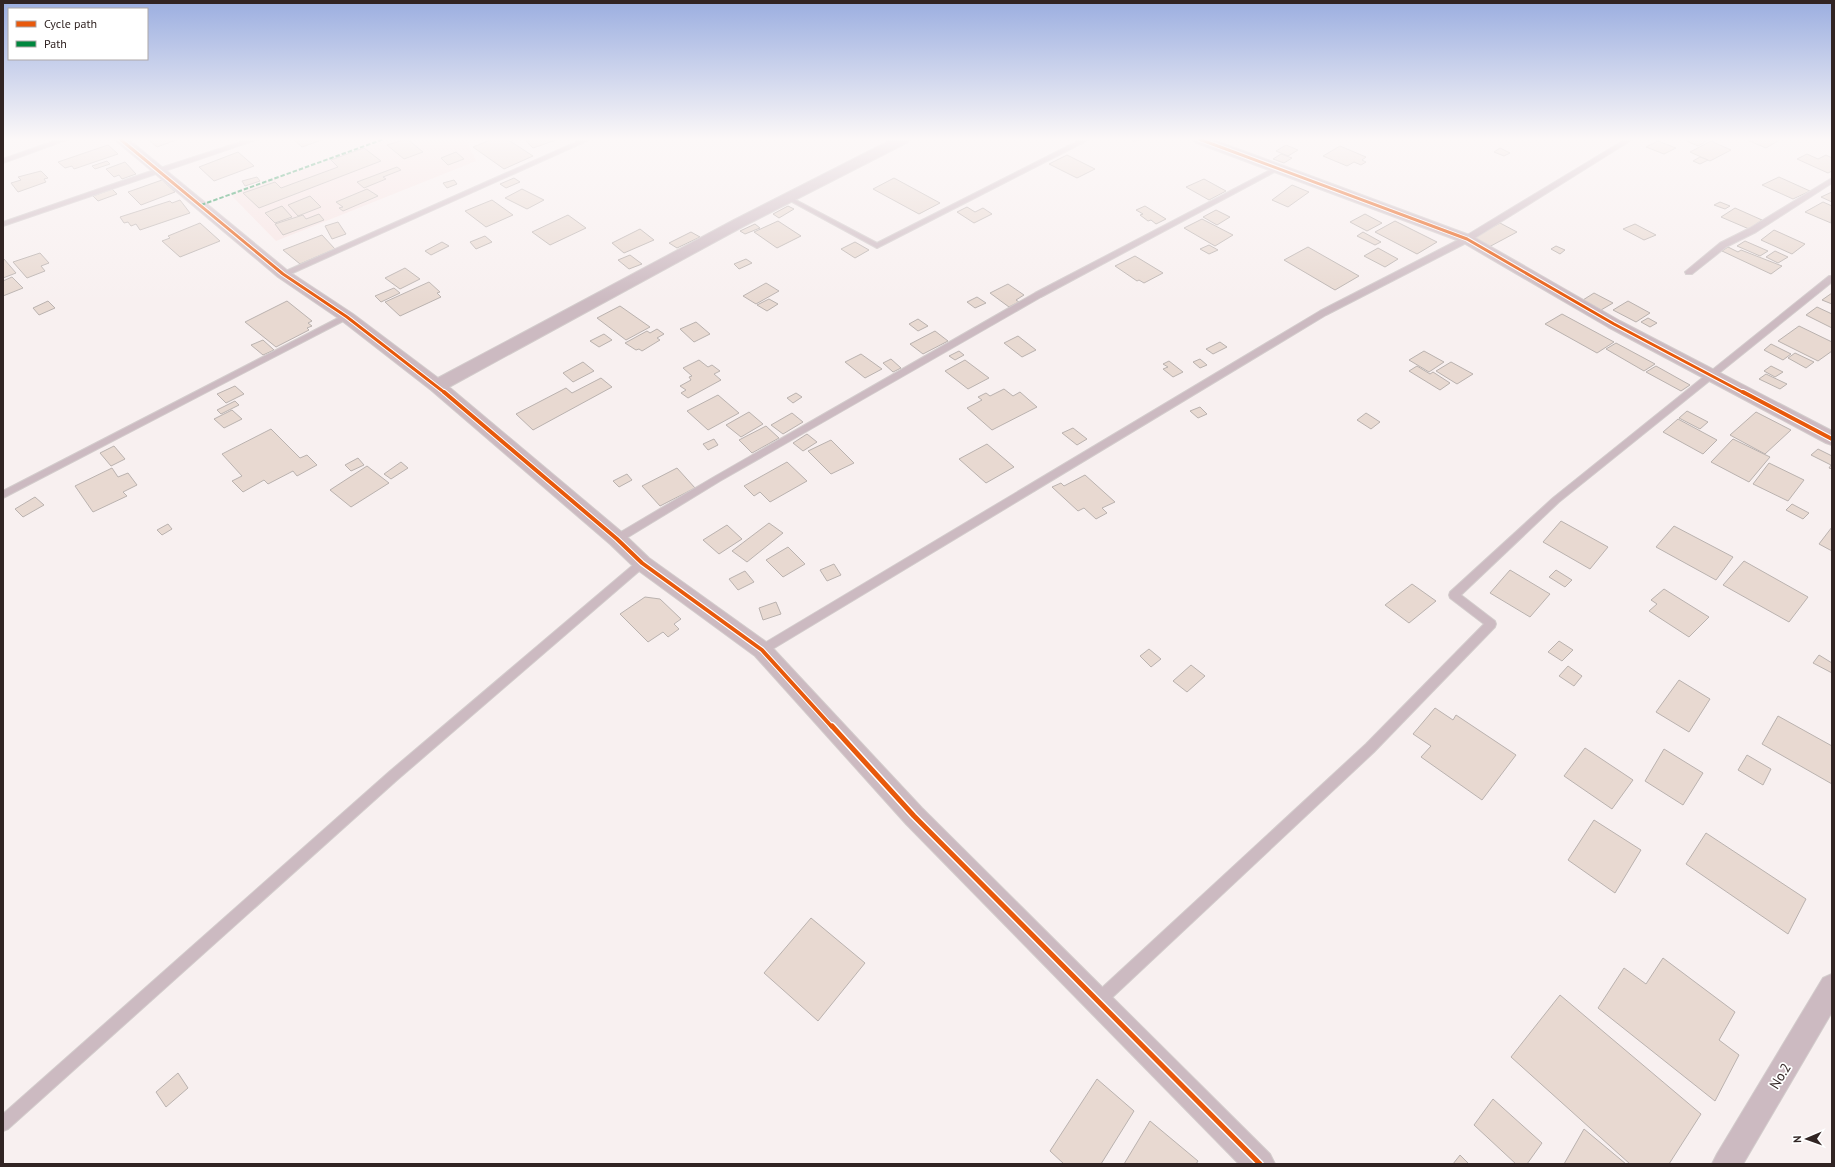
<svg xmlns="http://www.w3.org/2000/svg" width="1835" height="1167" viewBox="0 0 1835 1167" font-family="'PT Sans',sans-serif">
<rect width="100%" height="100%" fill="#f8f0f0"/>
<path fill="#f7e4e3" d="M389,139H464L467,141L476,161L276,241L230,194Z"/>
<g fill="#e8d9d1" stroke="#bab2af">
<path d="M148,139H179L157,147Z"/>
<path d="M293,139H324L302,147Z"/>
<path d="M407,139L423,152L404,159L387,145Z"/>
<path d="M493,139H507L533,156L504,169L473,147Z"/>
<path d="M529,139H555L556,140L533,148L525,140Z"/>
<path d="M1682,139H1705L1708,140L1698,146Z"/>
<path d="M1745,139H1781L1766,148Z"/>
<path d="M1658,141L1676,148L1664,154L1646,147Z"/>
<path d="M1711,141L1731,150L1710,161L1690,152Z"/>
<path d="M108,145L118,154L74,169L72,166L65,168L58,162Z"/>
<path d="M1286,145L1298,150L1288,156L1276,151Z"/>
<path d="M1340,146L1366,157L1362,160L1366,162L1361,165L1354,162L1347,166L1323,156Z"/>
<path d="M364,148L381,161L259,208L243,193L275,182L281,188L338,167L331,160Z"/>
<path d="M1500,148L1510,153L1504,156L1494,152Z"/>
<path d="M238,152L254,166L214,181L199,167Z"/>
<path d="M456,152L464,159L448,165L441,158Z"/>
<path d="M1281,154L1292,158L1284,163L1273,159Z"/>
<path d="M1807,154L1818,159L1826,155L1832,158V171L1828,173L1797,159Z"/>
<path d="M1067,155L1095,169L1077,178L1049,164Z"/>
<path d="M1700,157L1708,160L1700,164L1693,161Z"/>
<path d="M107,161L110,164L95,169L92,166Z"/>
<path d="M125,162L136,174L122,179L119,175L114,177L106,169Z"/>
<path d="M397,167L401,170L383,177L386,179L364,188L357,182Z"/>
<path d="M41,171L48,178L44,179L46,182L18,192L11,183L21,180L18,177Z"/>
<path d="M257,177L260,181L245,186L242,181Z"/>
<path d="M1779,177L1810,191L1793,199L1762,185Z"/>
<path d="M514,178L520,182L506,188L500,184Z"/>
<path d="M894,178L940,203L919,214L873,189Z"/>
<path d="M1204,179L1226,191L1209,200L1186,187Z"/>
<path d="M162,180L175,192L141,205L128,192Z"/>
<path d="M454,180L457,184L447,188L443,183Z"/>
<path d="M1292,185L1309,192L1288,207L1272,200Z"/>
<path d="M112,189L117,194L98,201L93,196Z"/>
<path d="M367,189L378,196L343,211L339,208L343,207L336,202Z"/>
<path d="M522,189L544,200L527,209L505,198Z"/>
<path d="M1832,192V202L1821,197Z"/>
<path d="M310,196L321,207L298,216L288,205Z"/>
<path d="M180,200L190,213L140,230L136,224L131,226L128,222L124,223L120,217L170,201L172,203Z"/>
<path d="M492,200L513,215L486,227L465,211Z"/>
<path d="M1720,202L1730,206L1725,209L1714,205Z"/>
<path d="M1823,202L1832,206L1831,223L1805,212Z"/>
<path d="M282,206L292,217L275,223L265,213Z"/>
<path d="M788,206L794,209L779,218L773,214Z"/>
<path d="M1145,206L1166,219L1156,224L1151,220L1148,221L1140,215L1143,214L1136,210Z"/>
<path d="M967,207L975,212L983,208L992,214L974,223L957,212Z"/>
<path d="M1735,208L1762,220L1749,229L1721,217Z"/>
<path d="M1216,210L1230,217L1217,225L1203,217Z"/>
<path d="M319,214L324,220L283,235L275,224L303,215L306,219Z"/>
<path d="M1365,214L1382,223L1367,231L1350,222Z"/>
<path d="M568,215L586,228L550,245L532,232Z"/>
<path d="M1202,219L1233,235L1215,246L1184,228Z"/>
<path d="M778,221L801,236L777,248L754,232Z"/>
<path d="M1395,221L1437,242L1417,254L1375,232Z"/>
<path d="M338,222L346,234L332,239L325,226Z"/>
<path d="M200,223L220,241L180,257L162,241L170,238L168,236Z"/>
<path d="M1500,223L1517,232L1487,248L1470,239Z"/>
<path d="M755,224L760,228L745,234L740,231Z"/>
<path d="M1635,224L1656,235L1644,240L1623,229Z"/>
<path d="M640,229L654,240L624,253L612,243Z"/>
<path d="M1774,230L1805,244L1792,254L1761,240Z"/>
<path d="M691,232L700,237L677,248L669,243Z"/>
<path d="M1363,232L1381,242L1375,245L1357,236Z"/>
<path d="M322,235L335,249L300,264L283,250Z"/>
<path d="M485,236L492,242L476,249L470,242Z"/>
<path d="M1745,241L1768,251L1760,256L1737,246Z"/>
<path d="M442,242L449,246L431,255L425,251Z"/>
<path d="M855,242L869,250L855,258L841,249Z"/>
<path d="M1209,245L1218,250L1209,254L1200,249Z"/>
<path d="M1556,246L1565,250L1560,254L1551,249Z"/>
<path d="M1308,247L1359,276L1335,290L1284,260Z"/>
<path d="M1728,247L1738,252L1741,250L1782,266L1771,274L1722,251Z"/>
<path d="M1378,248L1398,259L1385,267L1364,256Z"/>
<path d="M1775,251L1788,257L1778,263L1766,257Z"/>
<path d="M40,253L49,263L41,266L45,271L27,278L13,262Z"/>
<path d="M630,255L642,264L629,269L618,260Z"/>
<path d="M1135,256L1163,273L1144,283L1139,280L1137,281L1115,266Z"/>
<path d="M3,259H4L16,273L3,278Z"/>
<path d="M746,259L752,263L739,269L734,264Z"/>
<path d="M405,268L420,279L400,289L385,278Z"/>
<path d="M12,277L23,288L3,296V281Z"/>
<path d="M429,282L440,292L437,293L441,297L400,316L385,302Z"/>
<path d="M766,283L779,291L756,304L743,296Z"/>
<path d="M1008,284L1024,295L1016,300L1019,302L1009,307L990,293Z"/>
<path d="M394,288L400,293L381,302L375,296Z"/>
<path d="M1594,293L1613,303L1601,310L1583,300Z"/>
<path d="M1832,293V304L1822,300Z"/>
<path d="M977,297L986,303L975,308L967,302Z"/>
<path d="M769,299L778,304L767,311L757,305Z"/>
<path d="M48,301L55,308L39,315L33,308Z"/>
<path d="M287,301L312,321L308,323L312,326L307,328L309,330L276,347L245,322Z"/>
<path d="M1628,301L1650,313L1636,322L1613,310Z"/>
<path d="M620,306L650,327L626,340L597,318Z"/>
<path d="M1817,307L1832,314V328L1806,315Z"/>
<path d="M1562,314L1614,342L1597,353L1545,324Z"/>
<path d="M1648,318L1657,323L1650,327L1641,322Z"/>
<path d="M918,319L928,326L918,331L909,324Z"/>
<path d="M696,322L710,334L694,342L680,329Z"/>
<path d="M1799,326L1832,342V351L1818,361L1778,341Z"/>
<path d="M657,329L664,334L657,338L660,340L642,351L639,349L636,350L625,343L647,331L650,333Z"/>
<path d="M935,331L948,341L923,354L910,344Z"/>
<path d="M604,334L612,340L599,347L590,341Z"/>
<path d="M1018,336L1036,350L1022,357L1004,343Z"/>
<path d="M263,340L274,350L263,355L251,345Z"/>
<path d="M1220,342L1227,347L1213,354L1206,349Z"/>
<path d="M1616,343L1655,364L1644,371L1606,349Z"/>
<path d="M1771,344L1791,354L1783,360L1764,350Z"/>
<path d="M959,351L964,355L955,360L949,356Z"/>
<path d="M1424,351L1444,362L1429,372L1409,360Z"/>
<path d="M1795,353L1814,362L1806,368L1788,358Z"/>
<path d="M861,354L882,369L865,378L845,362Z"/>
<path d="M891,359L901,368L893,372L883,363Z"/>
<path d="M1200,359L1207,365L1200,368L1193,362Z"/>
<path d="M699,360L708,367L712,365L720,371L714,374L721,380L688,398L681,393L686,390L680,386L691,380L689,377L692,376L683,368Z"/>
<path d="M965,360L989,378L968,389L945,371Z"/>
<path d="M1169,361L1183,372L1173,377L1163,369L1168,367L1163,364Z"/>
<path d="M583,362L594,371L573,382L563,373Z"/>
<path d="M1451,362L1473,374L1457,384L1436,371Z"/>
<path d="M1417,366L1430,374L1433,372L1450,383L1440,390L1409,371Z"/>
<path d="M1656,366L1690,385L1681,391L1646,372Z"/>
<path d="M1771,366L1783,372L1775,377L1764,371Z"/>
<path d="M1766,374L1787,384L1780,389L1759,379Z"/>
<path d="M601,378L612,387L533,430L516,414L566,388L572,393Z"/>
<path d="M235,386L244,394L226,403L217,394Z"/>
<path d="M1004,389L1013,396L1020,392L1037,407L992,430L967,408L982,400L978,397L986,393L990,396Z"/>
<path d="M796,393L802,397L793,403L787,398Z"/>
<path d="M718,395L739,413L708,430L687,411Z"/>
<path d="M235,401L239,405L221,414L217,410Z"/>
<path d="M1200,407L1207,414L1198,418L1190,411Z"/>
<path d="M232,410L242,419L224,428L214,419Z"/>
<path d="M1687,411L1708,422L1700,429L1679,418Z"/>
<path d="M749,412L763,424L741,437L726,425Z"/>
<path d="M1756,412L1791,430L1765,454L1730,435Z"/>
<path d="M792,413L803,422L783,434L771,425Z"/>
<path d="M1366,413L1380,422L1371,429L1357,420Z"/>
<path d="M1678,419L1717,440L1703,454L1663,432Z"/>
<path d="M766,426L779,438L752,453L739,440Z"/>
<path d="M1073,428L1087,439L1077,445L1062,433Z"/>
<path d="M271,429L300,458L307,455L317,465L297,476L293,471L268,484L264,480L243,492L232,481L242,476L222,454Z"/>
<path d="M807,434L817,442L803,451L793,443Z"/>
<path d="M714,439L718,445L708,450L703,444Z"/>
<path d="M1733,439L1770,457L1749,482L1711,462Z"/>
<path d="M831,440L854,463L831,474L808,451Z"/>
<path d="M987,444L1014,467L986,483L959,459Z"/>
<path d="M114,446L125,459L111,466L100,453Z"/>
<path d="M1818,449L1832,456V469L1829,468L1831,465L1811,455Z"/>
<path d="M358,458L364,465L351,471L345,465Z"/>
<path d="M401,462L408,468L391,479L384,474Z"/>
<path d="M787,462L807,481L770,502L760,492L754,496L744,486Z"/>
<path d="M1769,463L1804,480L1788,501L1753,484Z"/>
<path d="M367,466L389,483L351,507L330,490Z"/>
<path d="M112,468L118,477L128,473L137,485L123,492L127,496L93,512L75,486Z"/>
<path d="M677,468L695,488L660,506L642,486Z"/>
<path d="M627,474L632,480L619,487L613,481Z"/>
<path d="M1085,475L1115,502L1102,508L1107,513L1096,519L1084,508L1078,511L1052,487L1061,483L1064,486Z"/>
<path d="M35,497L44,505L23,517L15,509Z"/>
<path d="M1792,504L1809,513L1803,519L1786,510Z"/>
<path d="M1561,521L1608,547L1590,569L1543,542Z"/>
<path d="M769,523L783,533L747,562L732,551Z"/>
<path d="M168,524L172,529L162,535L157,530Z"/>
<path d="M727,525L742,539L719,554L703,540Z"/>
<path d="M1674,526L1733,557L1716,580L1656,547Z"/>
<path d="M1832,527V551L1819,544Z"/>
<path d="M788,547L805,564L783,577L766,560Z"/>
<path d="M1744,561L1808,597L1789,622L1723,585Z"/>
<path d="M834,564L841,575L827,581L820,570Z"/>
<path d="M1510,570L1550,594L1530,617L1490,593Z"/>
<path d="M1556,570L1572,580L1565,587L1549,577Z"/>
<path d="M745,571L754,582L738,590L729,579Z"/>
<path d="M1412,584L1436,601L1409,623L1385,605Z"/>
<path d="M1664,589L1709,617L1689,637L1649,611L1657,604L1651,600Z"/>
<path d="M645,597L660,599L681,619L674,624L679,629L668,637L663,632L648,642L620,614Z"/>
<path d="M776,602L781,614L763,620L759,608Z"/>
<path d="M1559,641L1573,650L1562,661L1548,652Z"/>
<path d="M1149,649L1161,659L1151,667L1140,656Z"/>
<path d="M1819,655L1832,663V673L1813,663Z"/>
<path d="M1191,665L1205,676L1187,692L1173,681Z"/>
<path d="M1568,666L1582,676L1574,686L1559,676Z"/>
<path d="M1679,680L1710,699L1689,732L1656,712Z"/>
<path d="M1435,708L1453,720L1456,715L1516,755L1482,800L1421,757L1431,746L1413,734Z"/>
<path d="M1778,716L1832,746V784L1762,744Z"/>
<path d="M1585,748L1633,780L1612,809L1564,776Z"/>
<path d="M1664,749L1703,773L1683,805L1645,781Z"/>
<path d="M1747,755L1771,769L1763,785L1738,770Z"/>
<path d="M1594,820L1641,850L1615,893L1568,860Z"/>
<path d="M1706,833L1806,899L1788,934L1686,864Z"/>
<path d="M811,918L865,963L818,1021L764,973Z"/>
<path d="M1663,958L1735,1012L1719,1040L1739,1055L1715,1101L1598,1008L1624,968L1646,984Z"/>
<path d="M1560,995L1701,1114L1669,1164H1630L1511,1057Z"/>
<path d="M178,1073L188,1088L166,1107L156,1092Z"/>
<path d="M1097,1079L1134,1111L1101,1164H1064L1050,1151Z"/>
<path d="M1493,1099L1542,1143L1527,1164H1516L1474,1125Z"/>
<path d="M1150,1121L1198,1161L1196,1164H1124Z"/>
<path d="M1584,1129L1626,1164H1564Z"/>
<path d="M1460,1155L1469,1164H1453Z"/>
</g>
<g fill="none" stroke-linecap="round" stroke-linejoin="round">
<g stroke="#d3cccc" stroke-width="2">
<g id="lane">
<path d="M60,139H69L3,163V159Z"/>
<path d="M250,139H259L3,226V222L157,169Z"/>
<path d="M583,139H591L286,276H283L279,274Z"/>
<path d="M1082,139H1090L877,248L785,198L790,197L877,243Z"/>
<path d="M1131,139H1141L1134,141Z"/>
<path d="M1626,139H1633L1470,241L1326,315L766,653L762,654L758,653L757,650L758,647L1320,311L1464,237Z"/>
<path d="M1278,166L1281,168L1280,169L1041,297L720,481L620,542H614L612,539L614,536L714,477L1035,293Z"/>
<path d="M1832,178V183L1756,232L1726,247L1692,274H1686L1685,272L1720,243L1750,228Z"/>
<path d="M1829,276H1832V282L1559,502L1461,595L1495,621L1496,624L1495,627L1374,752L1102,1007L1097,1009L1092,1007L1090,1002L1092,997L1366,744L1484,624L1450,598L1449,595L1450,592L1553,498Z"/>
<path d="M344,315H347L351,317L3,498V491Z"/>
<path d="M642,559L647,563L645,566L397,780L8,1129L3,1131V1114L389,772L639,560Z"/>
</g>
</g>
<g stroke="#d3cccc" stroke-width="2">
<g id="street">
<path d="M114,139H128L288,271L353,314L438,378L734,220L893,139H909L908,142L744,226L449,387L624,534L649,558L769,644L922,808L1270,1154L1275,1164H1239L906,824L755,656L635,568L610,544L431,390L341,320L278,277Z"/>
<path d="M1193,139H1211L1472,236L1620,321L1832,431V445L1826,443L1608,327L1462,242L1194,142Z"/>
<path d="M1832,974V1012L1743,1164H1712L1717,1154L1823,978Z"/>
</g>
</g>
<use href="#lane" fill="#ccbac1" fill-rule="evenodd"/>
<use href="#street" fill="#ccbac1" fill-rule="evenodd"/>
<path stroke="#00873e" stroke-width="2" stroke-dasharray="4.5 2" stroke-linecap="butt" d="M201,205L384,139"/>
<g stroke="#fff" stroke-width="5">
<g id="cycleway-far2">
<path d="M120,139L283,274L347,317L445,393"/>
<path d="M1199,139L1467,239L1614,324L1744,393"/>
</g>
</g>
<g stroke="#fff" stroke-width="6">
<g id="cycleway-far1">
<path d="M444,392L617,539L642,563L762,650L832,727"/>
<path d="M1743,392L1832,439"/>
</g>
</g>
<g stroke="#fff" stroke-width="8">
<path id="cycleway" d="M832,726L914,816L1260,1164"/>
</g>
<use href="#cycleway-far2" stroke="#e8590c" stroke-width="3"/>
<use href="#cycleway-far1" stroke="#e8590c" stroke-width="4"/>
<use href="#cycleway" stroke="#e8590c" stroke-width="5"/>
</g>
<linearGradient id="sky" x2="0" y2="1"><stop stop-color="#9baee0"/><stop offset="0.46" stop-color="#fcf8f8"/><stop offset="1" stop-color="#fcf8f8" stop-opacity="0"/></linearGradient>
<rect width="1835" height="302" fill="url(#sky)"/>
<g text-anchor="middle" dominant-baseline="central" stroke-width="3.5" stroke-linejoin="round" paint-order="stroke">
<g font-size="14" fill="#312423" stroke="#fff">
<text transform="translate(1780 1076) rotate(-59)">No.2</text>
</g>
</g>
<rect width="1835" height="1167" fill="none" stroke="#312423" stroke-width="8"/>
<rect x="8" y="8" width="140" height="52" fill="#ffffff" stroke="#ada7a7"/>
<rect x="16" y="21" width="20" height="6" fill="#e8590c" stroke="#ada7a7"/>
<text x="44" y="28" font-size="12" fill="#312423">Cycle path</text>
<rect x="16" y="41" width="20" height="6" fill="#00873e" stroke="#ada7a7"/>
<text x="44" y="48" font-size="12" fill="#312423">Path</text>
<g transform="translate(1807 1139) rotate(268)" stroke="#ffffff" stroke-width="3" paint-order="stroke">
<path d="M0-3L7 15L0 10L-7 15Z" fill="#312423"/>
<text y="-6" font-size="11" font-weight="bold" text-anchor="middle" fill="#312423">N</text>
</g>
</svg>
